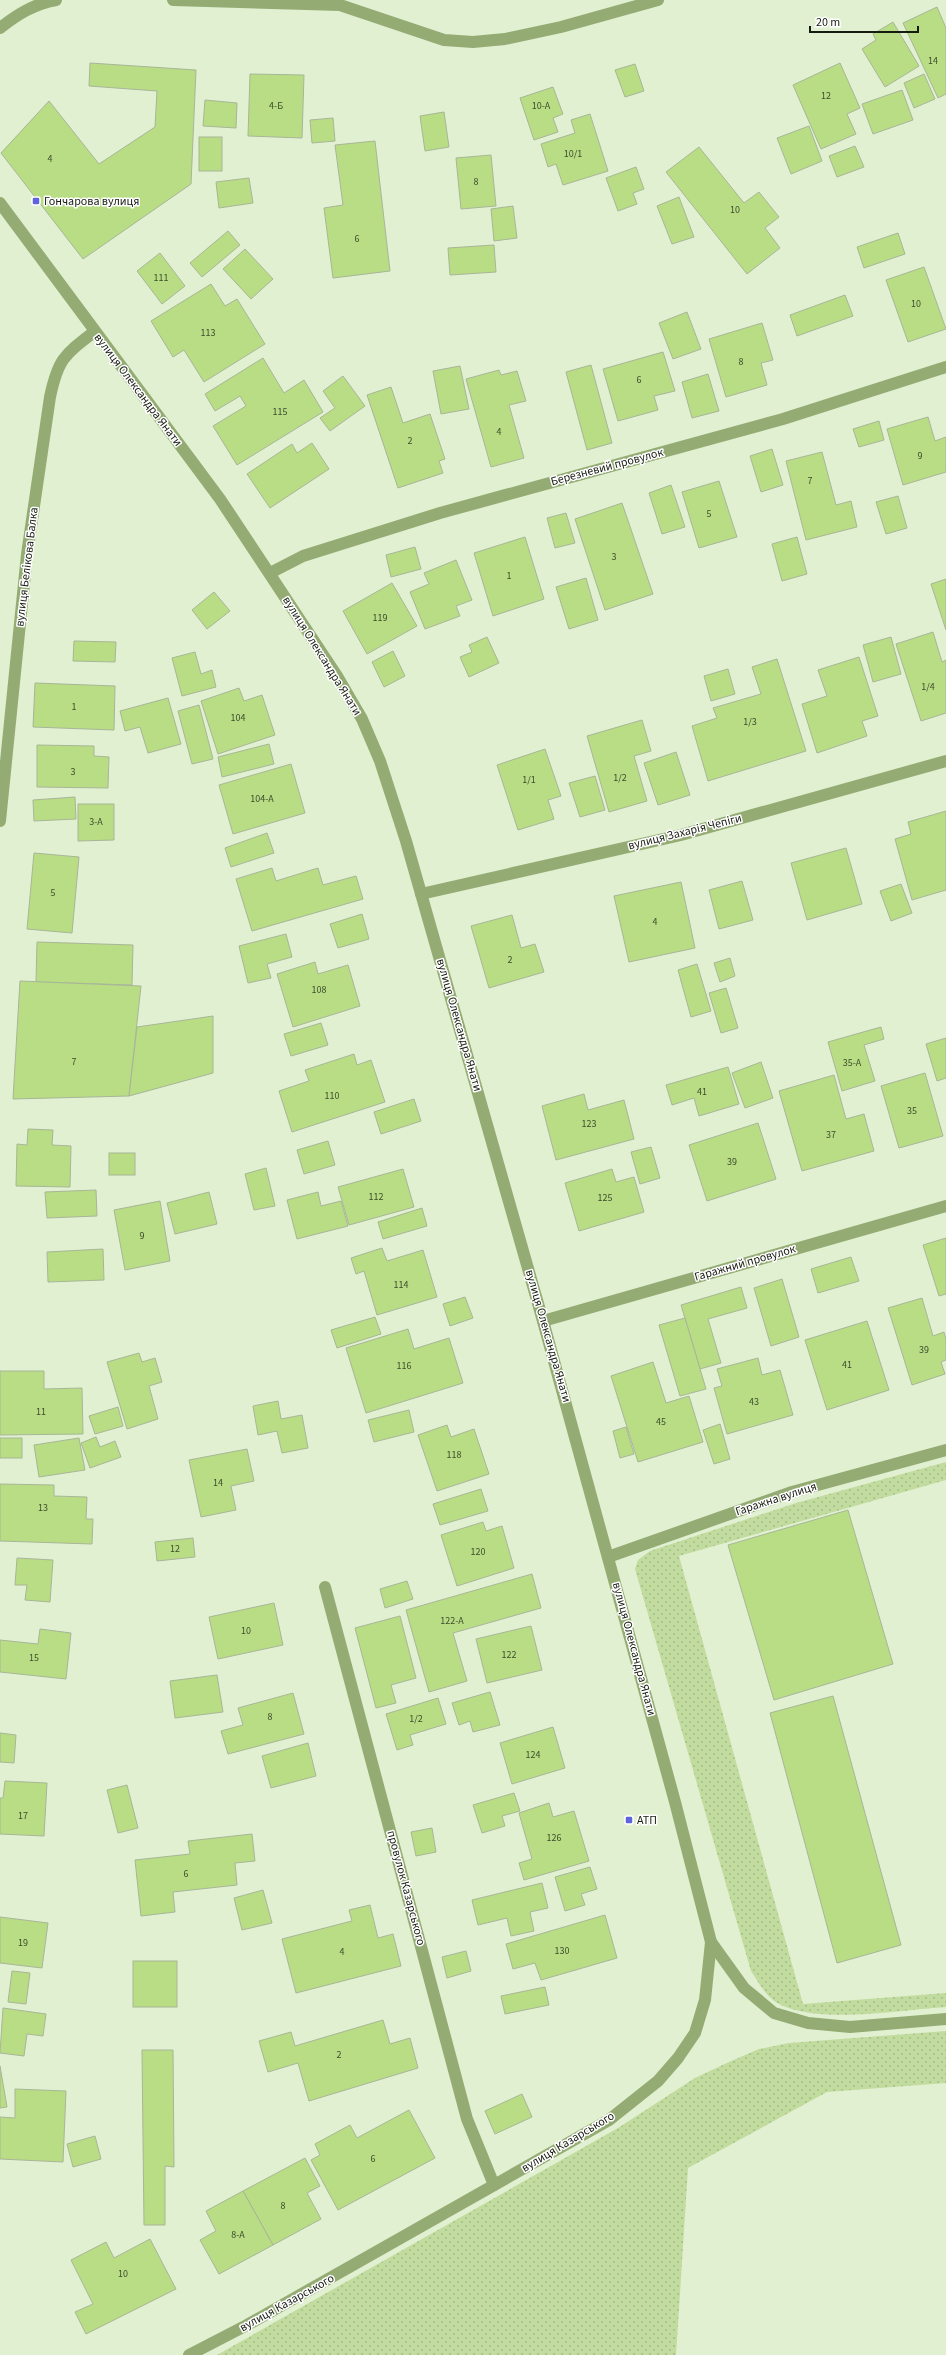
<svg xmlns="http://www.w3.org/2000/svg" width="946" height="2355" viewBox="0 0 946 2355" font-family="'Source Sans 3',sans-serif">
<defs>
<pattern id="grass-dots" width="8" height="8" patternUnits="userSpaceOnUse"><rect width="8" height="8" fill="#c1dc9e"/><path d="M2 2h.1M6 6h.1" fill="none" stroke="#a5bc87" stroke-width="1.8" stroke-linecap="round"/></pattern>
</defs>
<rect width="100%" height="100%" fill="#e1f0d1"/>
<g fill="url(#grass-dots)">
<path d="M946,1462V1480L679,1556L803,2004L946,1993V2007C900,2010 822,2024 781,2005C767,1999 759,1983 751,1971L635,1569L638,1560L650,1551L796,1503Z"/>
<path d="M946,2031V2083L827,2092L688,2168L676,2355H217L618,2128L695,2078L729,2062L759,2049L789,2043Z"/>
</g>
<g fill="#b8dd84" stroke="#a8b698">
<path d="M937,7L946,28V94L938,98L903,23Z"/>
<path d="M893,22L919,66L885,87L862,49L876,40L873,34Z"/>
<path d="M90,63L196,70L191,184L83,259L1,153L49,101L99,164L155,127L157,91L89,86Z"/>
<path d="M840,63L860,108L847,114L856,134L821,149L793,85Z"/>
<path d="M635,64L644,91L625,97L615,70Z"/>
<path d="M250,74L304,75L302,138L248,136Z"/>
<path d="M924,74L935,99L914,108L904,83Z"/>
<path d="M553,87L563,114L553,118L558,132L534,140L520,98Z"/>
<path d="M902,90L913,120L873,134L862,104Z"/>
<path d="M205,100L237,103L236,128L203,126Z"/>
<path d="M444,112L449,147L425,151L420,116Z"/>
<path d="M590,114L608,171L563,185L556,164L548,167L541,144L575,133L571,120Z"/>
<path d="M333,118L335,141L312,143L310,120Z"/>
<path d="M809,126L822,161L791,174L777,138Z"/>
<rect x="199" y="137" width="23" height="34"/>
<path d="M375,141L390,271L333,278L324,208L343,205L335,145Z"/>
<path d="M855,146L864,167L837,177L829,156Z"/>
<path d="M699,147L744,203L759,192L779,217L765,228L780,248L747,274L666,172Z"/>
<path d="M491,155L496,206L461,209L456,158Z"/>
<path d="M636,167L644,189L633,193L637,204L618,211L606,178Z"/>
<path d="M249,178L253,203L219,208L216,182Z"/>
<path d="M679,197L694,237L672,244L657,206Z"/>
<path d="M513,206L517,238L494,241L491,209Z"/>
<path d="M228,231L240,245L202,277L190,263Z"/>
<path d="M898,233L905,254L864,268L857,247Z"/>
<path d="M494,245L496,272L450,275L448,248Z"/>
<path d="M245,249L273,279L251,299L223,269Z"/>
<path d="M160,253L185,286L162,304L137,271Z"/>
<path d="M924,267L946,329L908,342L886,280Z"/>
<path d="M211,284L225,306L237,299L265,344L204,382L184,350L173,357L151,321Z"/>
<path d="M845,295L853,316L797,336L790,315Z"/>
<path d="M687,312L701,349L673,359L659,323Z"/>
<path d="M762,323L773,360L761,363L767,385L726,397L709,339Z"/>
<path d="M663,352L675,391L654,396L658,410L618,421L603,369Z"/>
<path d="M263,358L284,393L304,380L323,412L237,465L213,426L246,406L240,396L215,411L205,394Z"/>
<path d="M591,365L612,443L587,450L566,372Z"/>
<path d="M460,366L469,409L441,414L433,371Z"/>
<path d="M499,370L501,375L517,371L526,401L509,405L524,458L491,467L466,379Z"/>
<path d="M708,374L719,411L692,418L682,382Z"/>
<path d="M343,376L365,406L330,431L320,418L335,408L323,391Z"/>
<path d="M391,387L403,423L430,414L445,459L439,461L443,473L398,488L367,395Z"/>
<path d="M928,417L935,441L946,437V472L903,485L887,429Z"/>
<path d="M879,421L884,440L859,447L853,429Z"/>
<path d="M312,443L329,469L270,508L247,474L292,444L297,453Z"/>
<path d="M772,449L783,485L761,492L750,456Z"/>
<path d="M822,452L836,505L851,501L857,527L806,540L786,461Z"/>
<path d="M719,481L737,537L699,548L682,492Z"/>
<path d="M671,485L685,527L662,534L649,493Z"/>
<path d="M898,496L907,528L886,534L876,502Z"/>
<path d="M622,503L653,594L605,610L575,519Z"/>
<path d="M566,513L575,543L555,548L547,518Z"/>
<path d="M525,537L544,599L493,616L474,553Z"/>
<path d="M797,537L807,574L782,581L772,544Z"/>
<path d="M415,547L421,569L391,577L386,555Z"/>
<path d="M456,560L472,600L456,606L460,616L425,629L410,592L429,584L424,573Z"/>
<path d="M586,578L598,620L569,629L556,587Z"/>
<path d="M946,579V630L931,584Z"/>
<path d="M392,583L417,626L367,654L343,611Z"/>
<path d="M214,592L230,611L207,629L192,610Z"/>
<path d="M933,632L942,662L946,660V713L921,721L896,644Z"/>
<path d="M487,637L499,663L469,677L460,657L472,652L469,645Z"/>
<path d="M891,637L901,674L873,682L863,645Z"/>
<path d="M74,641L116,642L115,662L73,661Z"/>
<path d="M393,651L405,676L384,687L372,662Z"/>
<path d="M195,652L201,674L212,670L216,687L182,696L172,658Z"/>
<path d="M859,657L878,716L862,721L867,736L817,753L802,704L827,696L818,670Z"/>
<path d="M777,659L806,751L708,781L692,726L717,718L713,708L761,694L752,667Z"/>
<path d="M728,669L735,694L711,701L704,676Z"/>
<path d="M35,683L115,686L114,730L33,727Z"/>
<path d="M239,688L244,701L262,695L275,735L218,754L201,701Z"/>
<path d="M168,698L181,744L148,753L140,727L125,731L120,711Z"/>
<path d="M199,705L213,759L192,764L178,711Z"/>
<path d="M642,720L651,751L634,756L647,801L609,812L587,736Z"/>
<path d="M269,744L274,764L222,777L218,757Z"/>
<path d="M37,745L94,746V756L109,757L108,788L37,787Z"/>
<path d="M545,749L561,796L548,800L554,819L518,830L497,765Z"/>
<path d="M676,752L690,795L658,805L644,763Z"/>
<path d="M291,764L305,813L233,834L219,785Z"/>
<path d="M595,776L605,810L580,817L569,783Z"/>
<path d="M75,797L76,819L34,821L33,800Z"/>
<path d="M78,804H114V840L78,841Z"/>
<path d="M946,811V890L912,900L895,839L911,834L908,822Z"/>
<path d="M267,833L274,853L231,867L225,848Z"/>
<path d="M846,848L862,904L807,920L791,863Z"/>
<path d="M34,853L79,857L72,933L27,929Z"/>
<path d="M272,868L276,881L318,868L323,885L356,876L363,899L252,931L236,879Z"/>
<path d="M742,881L753,920L719,929L709,890Z"/>
<path d="M681,882L695,948L629,962L614,896Z"/>
<path d="M901,884L912,913L891,921L880,891Z"/>
<path d="M362,914L369,939L338,948L330,924Z"/>
<path d="M512,915L521,948L535,944L544,972L489,988L471,926Z"/>
<path d="M286,934L292,957L267,964L271,978L248,983L239,946Z"/>
<path d="M37,942L133,945L132,985L36,982Z"/>
<path d="M730,958L735,976L720,982L714,963Z"/>
<path d="M315,962L318,974L348,965L360,1006L293,1027L277,974Z"/>
<path d="M697,964L711,1011L691,1017L678,970Z"/>
<path d="M20,981L141,986L129,1096L13,1099Z"/>
<path d="M726,988L738,1028L721,1033L709,993Z"/>
<path d="M213,1016V1073L129,1096L137,1027Z"/>
<path d="M321,1023L328,1045L291,1056L284,1034Z"/>
<path d="M881,1027L884,1039L864,1045L875,1081L842,1091L828,1042Z"/>
<path d="M946,1038V1078L937,1081L926,1044Z"/>
<path d="M354,1054L357,1065L371,1060L385,1102L292,1132L279,1091L309,1081L305,1070Z"/>
<path d="M761,1062L773,1098L745,1108L732,1073Z"/>
<path d="M728,1067L739,1104L699,1116L694,1098L672,1105L666,1085Z"/>
<path d="M925,1073L943,1136L899,1148L881,1086Z"/>
<path d="M834,1075L846,1119L864,1114L874,1151L802,1171L779,1091Z"/>
<path d="M584,1094L588,1110L624,1100L634,1139L556,1160L542,1106Z"/>
<path d="M414,1099L421,1121L381,1134L374,1112Z"/>
<path d="M758,1123L776,1179L707,1201L689,1145Z"/>
<path d="M28,1129L53,1130L52,1145L71,1146L70,1187L16,1186L17,1144L27,1145Z"/>
<path d="M328,1141L335,1165L304,1174L297,1150Z"/>
<path d="M651,1147L660,1178L640,1184L631,1152Z"/>
<rect x="109" y="1153" width="26" height="22"/>
<path d="M266,1168L275,1206L254,1210L245,1174Z"/>
<path d="M403,1169L414,1207L349,1225L338,1187Z"/>
<path d="M612,1169L616,1182L634,1177L644,1212L579,1231L565,1183Z"/>
<path d="M96,1190L97,1216L47,1218L45,1192Z"/>
<path d="M209,1192L217,1224L175,1234L167,1203Z"/>
<path d="M318,1192L321,1206L341,1201L348,1226L297,1239L287,1200Z"/>
<path d="M160,1201L170,1261L125,1270L114,1210Z"/>
<path d="M422,1208L427,1226L383,1239L378,1222Z"/>
<path d="M946,1238V1294L939,1296L923,1245Z"/>
<path d="M382,1248L387,1261L423,1250L437,1297L377,1315L364,1271L356,1274L351,1258Z"/>
<path d="M103,1249L104,1280L48,1282L47,1252Z"/>
<path d="M851,1257L859,1281L818,1293L811,1269Z"/>
<path d="M782,1279L799,1337L771,1346L754,1288Z"/>
<path d="M741,1287L747,1308L708,1319L721,1363L700,1369L681,1305Z"/>
<path d="M465,1297L473,1318L450,1326L443,1304Z"/>
<path d="M922,1298L933,1336L944,1332L946,1339V1360L941,1362L945,1374L912,1385L888,1308Z"/>
<path d="M375,1317L381,1334L337,1348L331,1330Z"/>
<path d="M685,1318L706,1389L680,1396L659,1325Z"/>
<path d="M867,1321L889,1390L827,1410L805,1340Z"/>
<path d="M408,1329L414,1349L449,1338L463,1383L366,1413L346,1348Z"/>
<path d="M139,1353L142,1362L155,1358L162,1382L149,1386L158,1419L127,1429L107,1362Z"/>
<path d="M758,1358L762,1375L780,1370L793,1415L727,1434L714,1388L722,1386L717,1369Z"/>
<path d="M653,1362L666,1403L689,1396L703,1442L638,1462L611,1376Z"/>
<path d="M0,1371H44V1389L82,1388L83,1434L0,1435Z"/>
<path d="M278,1401L281,1419L302,1415L308,1448L282,1453L277,1431L258,1435L253,1406Z"/>
<path d="M118,1407L123,1426L95,1434L89,1416Z"/>
<path d="M409,1410L414,1432L374,1442L368,1420Z"/>
<path d="M720,1424L730,1459L714,1464L703,1430Z"/>
<path d="M447,1425L451,1437L474,1429L489,1474L437,1491L418,1435Z"/>
<path d="M626,1427L634,1454L620,1458L613,1431Z"/>
<path d="M96,1437L100,1447L115,1441L121,1457L90,1468L81,1443Z"/>
<rect x="0" y="1438" width="22" height="20"/>
<path d="M79,1438L85,1470L39,1477L34,1445Z"/>
<path d="M247,1449L254,1481L231,1486L236,1510L201,1517L189,1460Z"/>
<path d="M0,1484L54,1485V1496L87,1497L86,1519H93L92,1544L0,1541Z"/>
<path d="M481,1489L488,1511L440,1525L433,1504Z"/>
<path d="M848,1510L893,1664L774,1700L728,1545Z"/>
<path d="M483,1522L486,1531L502,1526L514,1568L457,1586L441,1535Z"/>
<path d="M193,1538L195,1557L157,1561L155,1542Z"/>
<path d="M17,1558L53,1560L50,1602L25,1600L27,1585H15Z"/>
<path d="M532,1574L541,1608L453,1633L467,1681L429,1692L406,1610Z"/>
<path d="M407,1581L413,1599L385,1608L380,1589Z"/>
<path d="M274,1603L283,1645L218,1659L209,1617Z"/>
<path d="M400,1616L416,1678L391,1685L396,1703L376,1708L355,1628Z"/>
<path d="M531,1626L542,1670L487,1683L476,1639Z"/>
<path d="M40,1629L71,1633L66,1679L0,1672V1640L38,1644Z"/>
<path d="M217,1675L223,1712L175,1718L170,1681Z"/>
<path d="M490,1692L500,1725L473,1732L470,1721L459,1725L452,1703Z"/>
<path d="M293,1693L304,1734L228,1754L221,1731L243,1725L238,1708Z"/>
<path d="M833,1696L901,1945L837,1963L770,1713Z"/>
<path d="M438,1698L446,1724L410,1735L413,1745L397,1750L386,1714Z"/>
<path d="M553,1727L565,1768L512,1784L500,1743Z"/>
<path d="M0,1733L16,1735L14,1763L0,1762Z"/>
<path d="M308,1743L316,1776L271,1788L262,1756Z"/>
<path d="M5,1781L47,1783L44,1836L0,1834V1798H3Z"/>
<path d="M127,1785L138,1828L118,1833L107,1790Z"/>
<path d="M514,1793L520,1811L502,1816L505,1826L482,1833L473,1805Z"/>
<path d="M549,1803L553,1817L574,1811L589,1861L524,1880L519,1863L532,1859L519,1813Z"/>
<path d="M432,1828L436,1852L416,1856L411,1832Z"/>
<path d="M252,1834L255,1861L235,1863L237,1885L173,1892L175,1912L141,1916L135,1860L190,1854L188,1841Z"/>
<path d="M590,1867L597,1889L581,1894L585,1905L565,1911L555,1877Z"/>
<path d="M542,1883L548,1908L530,1912L534,1931L511,1936L507,1918L478,1925L472,1900Z"/>
<path d="M263,1890L272,1923L242,1930L234,1898Z"/>
<path d="M370,1905L378,1938L393,1934L401,1966L296,1993L282,1939L352,1921L349,1910Z"/>
<path d="M605,1915L617,1958L541,1980L535,1963L513,1969L506,1944Z"/>
<path d="M0,1917L48,1923L42,1968L0,1963Z"/>
<path d="M466,1951L471,1971L447,1978L442,1957Z"/>
<rect x="133" y="1961" width="44" height="46"/>
<path d="M12,1971L30,1973L26,2004L8,2002Z"/>
<path d="M545,1987L549,2005L505,2014L501,1996Z"/>
<path d="M3,2008L46,2014L43,2036L27,2034L24,2056L0,2053Z"/>
<path d="M383,2020L390,2044L410,2038L418,2068L309,2101L298,2063L268,2072L259,2041L291,2032L295,2046Z"/>
<path d="M142,2050H173L174,2167L165,2166V2225H144Z"/>
<path d="M0,2066L7,2107L0,2108Z"/>
<path d="M15,2089L66,2091L63,2162L0,2159V2117L15,2118Z"/>
<path d="M522,2094L532,2117L495,2134L485,2111Z"/>
<path d="M409,2110L435,2158L338,2210L311,2160L320,2155L315,2144L350,2125L357,2138Z"/>
<path d="M95,2136L101,2159L73,2167L67,2144Z"/>
<path d="M305,2158L320,2186L307,2193L321,2219L273,2245L243,2191Z"/>
<path d="M243,2191L273,2245L219,2274L200,2240L216,2231L206,2211Z"/>
<path d="M150,2239L176,2289L86,2334L75,2312L93,2304L71,2260L106,2242L114,2258Z"/>
</g>
<g fill="none" stroke-linecap="round" stroke-linejoin="round">
<g stroke="#94ac74" stroke-width="12">
<path d="M173,0L340,5L444,40L473,42L505,39L561,27L658,0"/>
<path d="M0,28C18,14 34,4 56,0"/>
<path d="M270,573L303,556L440,513L783,419L946,367"/>
<path d="M0,821L27,554L50,397C58,359 64,355 94,332"/>
<path d="M421,894L681,835L946,761"/>
<path d="M543,1321L946,1206"/>
<path d="M608,1557L792,1492L946,1450"/>
<path d="M325,1587L467,2119L494,2185"/>
<path d="M711,1942L744,1988L774,2013L808,2023L850,2027L946,2019"/>
</g>
<path stroke="#94ac74" stroke-width="12" d="M0,203L220,499L337,676L362,719L380,761L406,841L543,1321L675,1802L711,1942L705,2000L695,2033L678,2058L658,2081L609,2120L247,2325L189,2355"/>
</g>
<g fill="#5f64dc" stroke="#fff" stroke-width="1.5">
<rect x="32" y="197" width="8" height="8" rx="2"/>
<rect x="625" y="1816" width="8" height="8" rx="2"/>
</g>
<g text-anchor="middle" dominant-baseline="central" stroke-width="3" stroke-linejoin="round" paint-order="stroke">
<g font-size="10" fill="#3e4c2d">
<text x="933" y="61">14</text>
<text x="826" y="96">12</text>
<text x="276" y="106">4-Б</text>
<text x="541" y="106">10-А</text>
<text x="573" y="154">10/1</text>
<text x="50" y="159">4</text>
<text x="476" y="182">8</text>
<text x="735" y="210">10</text>
<text x="357" y="239">6</text>
<text x="161" y="278">111</text>
<text x="916" y="304">10</text>
<text x="208" y="333">113</text>
<text x="741" y="362">8</text>
<text x="639" y="380">6</text>
<text x="280" y="412">115</text>
<text x="499" y="432">4</text>
<text x="410" y="441">2</text>
<text x="920" y="456">9</text>
<text x="810" y="481">7</text>
<text x="709" y="514">5</text>
<text x="614" y="557">3</text>
<text x="509" y="576">1</text>
<text x="380" y="618">119</text>
<text x="928" y="687">1/4</text>
<text x="74" y="707">1</text>
<text x="238" y="718">104</text>
<text x="750" y="722">1/3</text>
<text x="73" y="772">3</text>
<text x="620" y="778">1/2</text>
<text x="529" y="780">1/1</text>
<text x="262" y="799">104-А</text>
<text x="96" y="822">3-А</text>
<text x="53" y="893">5</text>
<text x="655" y="922">4</text>
<text x="510" y="960">2</text>
<text x="319" y="990">108</text>
<text x="74" y="1062">7</text>
<text x="852" y="1063">35-А</text>
<text x="702" y="1092">41</text>
<text x="332" y="1096">110</text>
<text x="912" y="1111">35</text>
<text x="589" y="1124">123</text>
<text x="831" y="1135">37</text>
<text x="732" y="1162">39</text>
<text x="376" y="1197">112</text>
<text x="605" y="1198">125</text>
<text x="142" y="1236">9</text>
<text x="401" y="1285">114</text>
<text x="924" y="1350">39</text>
<text x="847" y="1365">41</text>
<text x="404" y="1366">116</text>
<text x="754" y="1402">43</text>
<text x="41" y="1412">11</text>
<text x="661" y="1422">45</text>
<text x="454" y="1455">118</text>
<text x="218" y="1483">14</text>
<text x="43" y="1508">13</text>
<text x="175" y="1549">12</text>
<text x="478" y="1552">120</text>
<text x="452" y="1621">122-А</text>
<text x="246" y="1631">10</text>
<text x="509" y="1655">122</text>
<text x="34" y="1658">15</text>
<text x="270" y="1717">8</text>
<text x="416" y="1719">1/2</text>
<text x="533" y="1755">124</text>
<text x="23" y="1816">17</text>
<text x="554" y="1838">126</text>
<text x="186" y="1874">6</text>
<text x="23" y="1943">19</text>
<text x="562" y="1951">130</text>
<text x="342" y="1952">4</text>
<text x="339" y="2055">2</text>
<text x="373" y="2159">6</text>
<text x="283" y="2206">8</text>
<text x="238" y="2235">8-А</text>
<text x="123" y="2274">10</text>
</g>
<g font-size="12" fill="#161b10" stroke="#fff" text-anchor="start">
<text x="44" y="201">Гончарова вулиця</text>
<text x="637" y="1820">АТП</text>
</g>
<g font-size="12" fill="#161b10" stroke="#fff">
<text transform="translate(138 390) rotate(53)">вулиця Олександра Янати</text>
<text transform="translate(607 467) rotate(-15)">Березневий провулок</text>
<text transform="translate(27 567) rotate(-83)">вулиця Белікова Балка</text>
<text transform="translate(322 656) rotate(58)">вулиця Олександра Янати</text>
<text transform="translate(685 832) rotate(-14)">вулиця Захарія Чепіги</text>
<text transform="translate(459 1025) rotate(74)">вулиця Олександра Янати</text>
<text transform="translate(745 1263) rotate(-16)">Гаражний провулок</text>
<text transform="translate(548 1336) rotate(74)">вулиця Олександра Янати</text>
<text transform="translate(776 1499) rotate(-18)">Гаражна вулиця</text>
<text transform="translate(634 1649) rotate(75)">вулиця Олександра Янати</text>
<text transform="translate(406 1888) rotate(75)">провулок Казарського</text>
<text transform="translate(568 2142) rotate(-31)">вулиця Казарського</text>
<text transform="translate(287 2303) rotate(-29)">вулиця Казарського</text>
</g>
</g>
<path d="M810 26v6h108v-6" fill="none" stroke="#161b10" stroke-width="2"/>
<text x="816" y="26" font-size="12" fill="#161b10" stroke="#ffffff" stroke-width="3" paint-order="stroke">20 m</text>
</svg>
